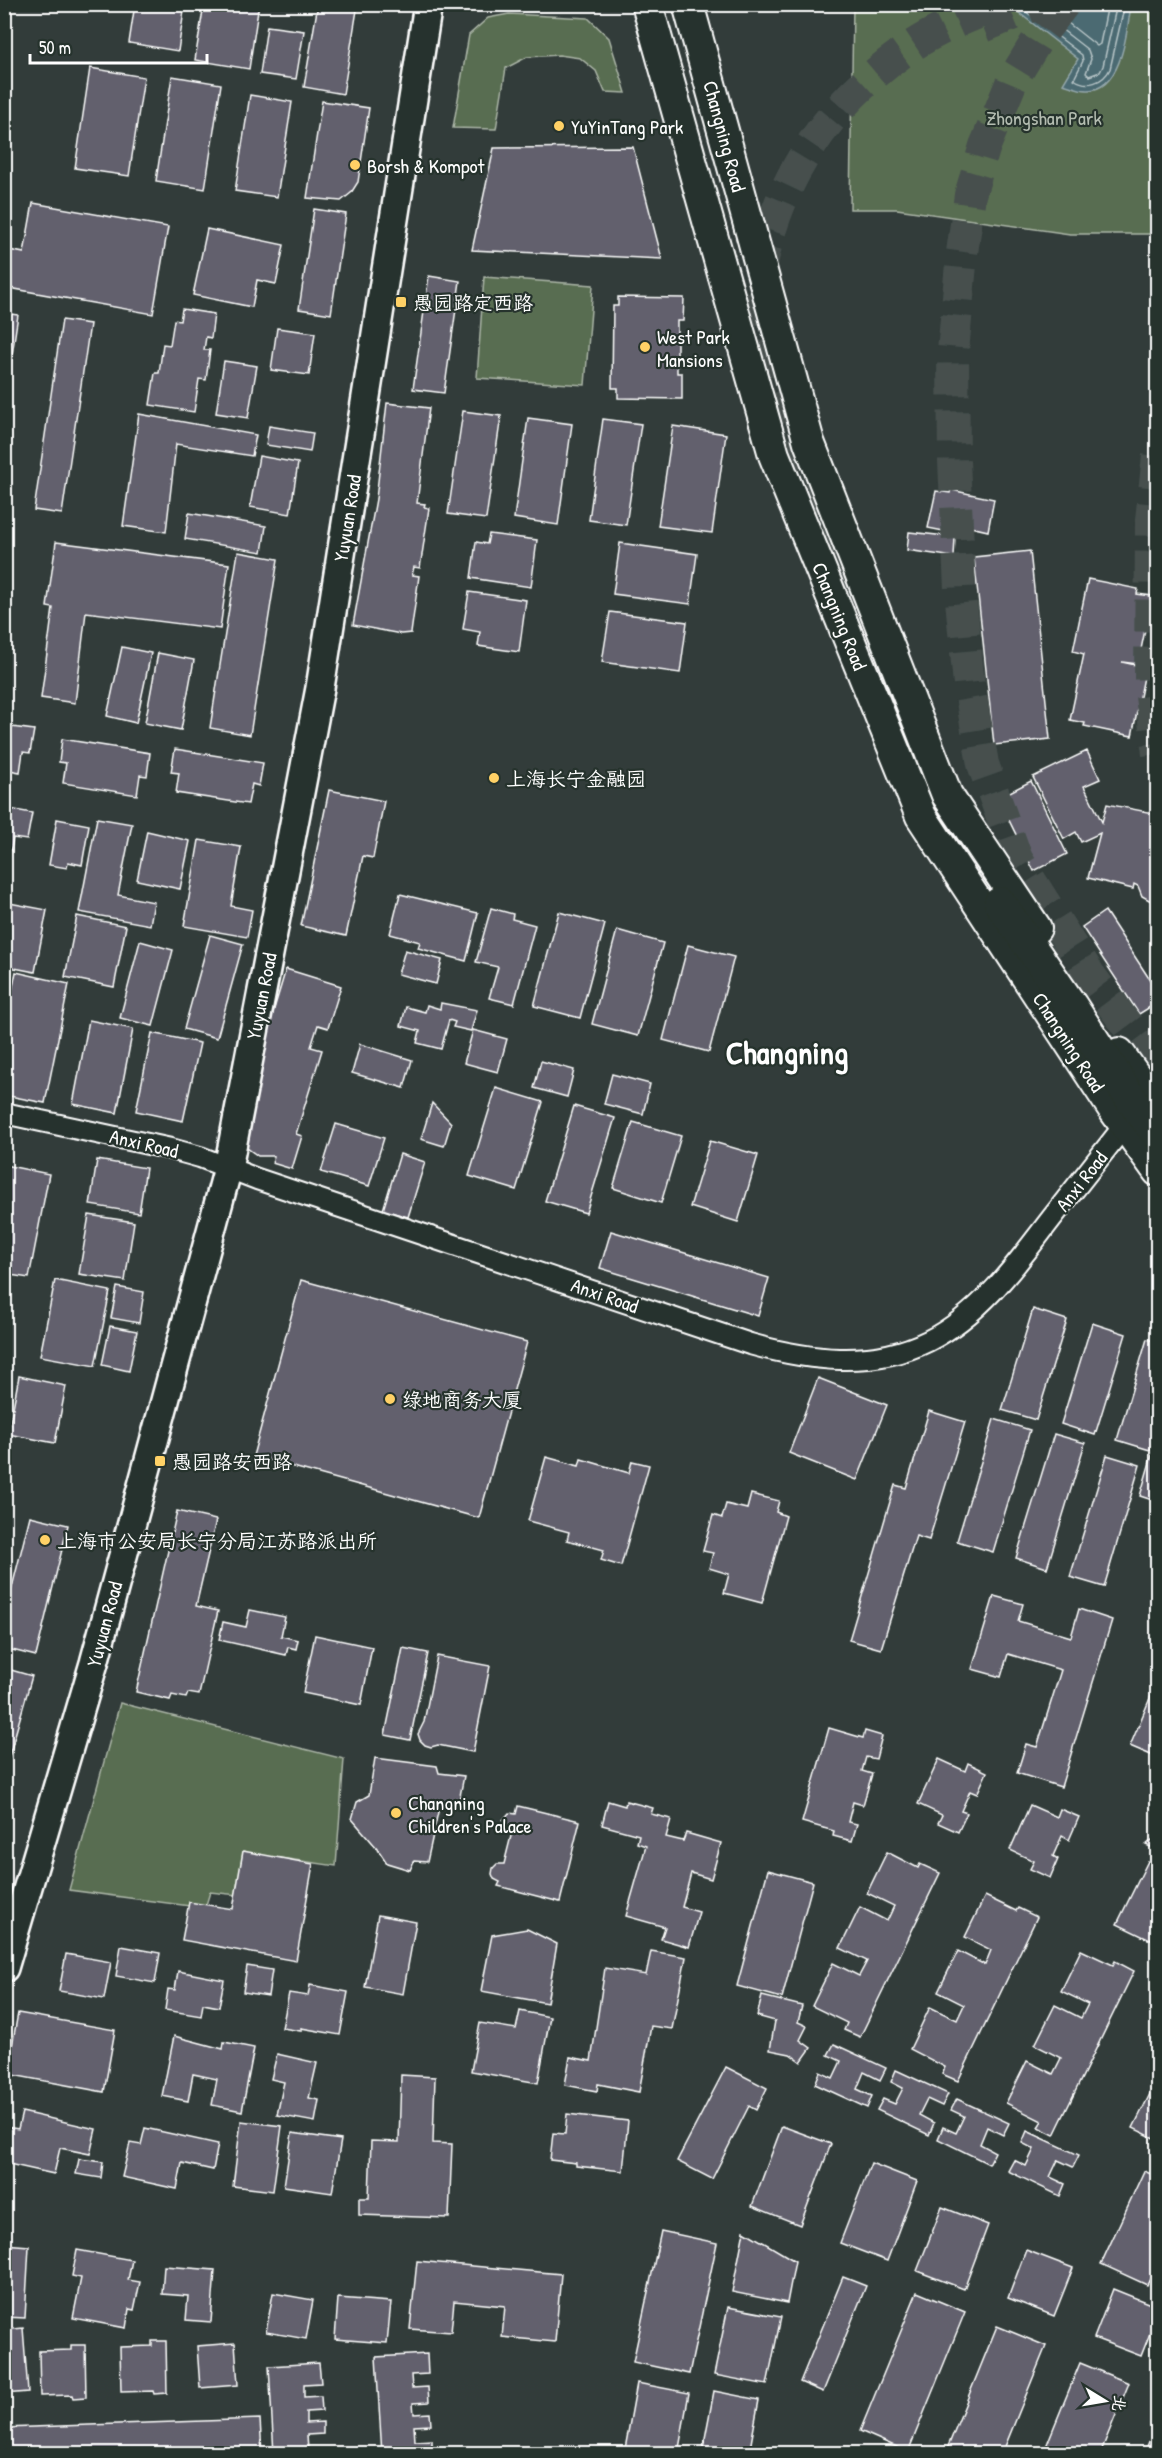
<svg xmlns="http://www.w3.org/2000/svg" width="1162" height="2458" viewBox="0 0 1162 2458" font-family="'Patrick Hand','LXGW WenKai TC',sans-serif">
<rect width="100%" height="100%" fill="#323c3a"/>
<filter id="ink" filterUnits="userSpaceOnUse"><feTurbulence type="fractalNoise" baseFrequency=".0167" numOctaves="2"/><feDisplacementMap in="SourceGraphic" scale="12" xChannelSelector="R" yChannelSelector="G"/><feConvolveMatrix kernelMatrix="1 2 1 2 8 2 1 2 1" color-interpolation-filters="sRGB"/></filter>
<g filter="url(#ink)">
<g fill="#596d51" stroke="#acb6a8" stroke-width="1.5">
<path d="M853,5H1157V234H1070L897,209H850Z"/>
<path d="M509,14L588,18L609,38L626,93L605,92L596,71L580,58L559,55L527,57L506,68L496,129L453,128L469,35L488,18Z"/>
<path d="M484,277L593,285L585,385L477,378Z"/>
<path d="M120,1703L344,1759L336,1866L260,1855L248,1896L210,1892L205,1908L69,1890Z"/>
</g>
<path fill="#4b6b72" stroke="#93a6aa" stroke-width="1.5" d="M1009,5H1131C1127,31 1122,91 1087,90C1079,90 1071,86 1063,84L1078,59Z"/>
<g fill="none" stroke-linecap="round" stroke-linejoin="round">
<g stroke="#b7c4c7" stroke-width="1.5">
<path d="M1016,4L1082,55L1083,61L1074,79C1087,88 1103,83 1110,69L1125,4"/>
<path d="M1029,4L1088,50L1091,59L1086,73L1089,76L1100,72L1103,66L1117,4"/>
<path d="M1044,4L1097,46L1100,44L1108,4"/>
</g>
</g>
<g fill="#62616d" stroke="#fff" stroke-width="1.5">
<path d="M135,4H185L178,51L129,43Z"/>
<path d="M204,4H259L249,69L195,60Z"/>
<path d="M318,4H358L343,94L304,87Z"/>
<path d="M267,26L304,31L296,79L260,74Z"/>
<path d="M90,68L144,77L129,176L75,168Z"/>
<path d="M172,76L221,84L205,189L156,181Z"/>
<path d="M250,95L292,102L277,197L235,191Z"/>
<path d="M322,101L369,108L358,182L351,193L341,201L307,198Z"/>
<path d="M633,147L662,259L472,250L494,148Z"/>
<path d="M33,203L168,227L153,314L4,287V249L24,253Z"/>
<path d="M314,209L346,214L331,314L299,309Z"/>
<path d="M207,229L284,245L276,284L257,280L252,307L193,295Z"/>
<path d="M429,276L460,281L444,393L413,389Z"/>
<path d="M618,297L684,298L683,321H677V373H682V399L618,398V388H612L613,306H618Z"/>
<path d="M182,309L214,314L211,338L206,337L204,350H210L206,380L199,379L194,412L150,405L155,373H159L163,344L170,345L174,320L180,321Z"/>
<path d="M4,313L18,315L4,408Z"/>
<path d="M62,320L90,324L62,514L34,510Z"/>
<path d="M277,328L315,333L309,375L271,370Z"/>
<path d="M224,361L257,366L248,418L216,413Z"/>
<path d="M387,403L429,408L417,503L425,504L424,507L429,508L420,568L414,567L412,575L419,576L411,633L401,634L353,625L376,499Z"/>
<path d="M463,411L501,416L486,519L448,514Z"/>
<path d="M139,414L256,435L252,456L176,444L166,532L123,526Z"/>
<path d="M528,418L572,424L558,525L514,518Z"/>
<path d="M603,419L641,424L626,525L589,520Z"/>
<path d="M269,426L313,433L310,452L266,445Z"/>
<path d="M673,426L726,434L712,533L658,526Z"/>
<path d="M259,456L298,463L290,514L250,507Z"/>
<path d="M951,490L994,499L988,531L966,526L964,535L928,528L936,491L950,493Z"/>
<path d="M189,513L266,526L262,552L185,539Z"/>
<path d="M909,532L955,537L954,557L907,550Z"/>
<path d="M489,534L537,540L531,587L471,578L476,542L487,544Z"/>
<path d="M56,542L229,564L220,629L86,612L75,703L41,698L53,608L47,607Z"/>
<path d="M620,543L697,554L690,604L613,594Z"/>
<path d="M1030,551L1050,739L994,745L974,557Z"/>
<path d="M238,552L278,559L250,735L210,728Z"/>
<path d="M1088,579L1138,589L1137,594L1152,596L1138,664L1122,662L1140,666V671L1145,672L1132,736L1084,726L1085,723L1070,720L1084,654L1073,651Z"/>
<path d="M469,592L526,600L519,652L478,646L480,632L463,629Z"/>
<path d="M610,612L687,622L680,673L602,662Z"/>
<path d="M122,647L151,653L136,723L107,716Z"/>
<path d="M158,653L194,660L181,730L145,723Z"/>
<path d="M4,726L34,730L30,753L23,752L20,772L4,769Z"/>
<path d="M62,739L150,753L147,776L140,775L137,795L63,783L66,763L59,762Z"/>
<path d="M175,749L263,763L259,786L252,784L248,804L176,793L179,773L171,772Z"/>
<path d="M1087,751L1100,779L1084,786L1102,822L1107,804L1158,814V905L1142,896L1138,886L1134,884L1133,889L1088,878L1100,833L1081,842L1076,832L1064,839L1033,777Z"/>
<path d="M1031,781L1067,854L1034,871L998,798Z"/>
<path d="M329,790L384,801L373,858L363,856L346,936L301,926Z"/>
<path d="M4,808L32,813L27,840L13,838L8,865L4,864Z"/>
<path d="M97,818L132,824L118,895L154,902L150,925L79,912Z"/>
<path d="M57,819L89,825L82,865L68,862L67,868L49,865Z"/>
<path d="M147,831L190,841L180,889L137,880Z"/>
<path d="M199,840L241,847L231,906L252,910L247,937L184,926Z"/>
<path d="M400,894L478,913L466,961L418,948L420,942L390,934Z"/>
<path d="M4,902L47,910L35,972L4,966Z"/>
<path d="M491,908L513,914L512,919L535,925L514,1004L489,998L498,967L476,962Z"/>
<path d="M1105,911L1158,992V1002L1139,1014L1082,927Z"/>
<path d="M559,912L605,924L580,1018L534,1006Z"/>
<path d="M77,916L126,926L114,987L65,977Z"/>
<path d="M617,930L663,943L638,1036L592,1024Z"/>
<path d="M210,935L243,944L217,1038L184,1029Z"/>
<path d="M140,941L173,950L153,1026L120,1018Z"/>
<path d="M688,945L734,957L709,1052L663,1040Z"/>
<path d="M405,950L442,960L436,984L398,974Z"/>
<path d="M286,969L341,986L328,1028L318,1025L311,1047L322,1050L296,1134L302,1136L292,1169L272,1163L274,1156H258L243,1145L242,1116Z"/>
<path d="M16,972L69,984L45,1103L4,1095V1029Z"/>
<path d="M441,1003L477,1010L471,1031L453,1027L455,1022L449,1020L441,1049L417,1043L420,1031L401,1026L406,1007L425,1012L427,1005L440,1009Z"/>
<path d="M89,1020L133,1029L117,1113L73,1104Z"/>
<path d="M473,1030L507,1039L498,1072L464,1063Z"/>
<path d="M152,1033L200,1043L183,1121L136,1111Z"/>
<path d="M360,1044L412,1060L404,1088L352,1073Z"/>
<path d="M541,1061L574,1070L567,1097L534,1088Z"/>
<path d="M612,1074L650,1084L643,1114L604,1104Z"/>
<path d="M496,1088L543,1102L516,1190L469,1176Z"/>
<path d="M432,1103L451,1123L444,1146L421,1139Z"/>
<path d="M574,1106L615,1118L586,1213L545,1201Z"/>
<path d="M633,1122L681,1136L661,1203L613,1188Z"/>
<path d="M336,1124L384,1138L369,1186L321,1172Z"/>
<path d="M710,1141L758,1155L738,1222L690,1207Z"/>
<path d="M400,1154L425,1162L408,1217L383,1210Z"/>
<path d="M97,1160L146,1168L139,1213L90,1205Z"/>
<path d="M4,1165L49,1174L29,1278L4,1274Z"/>
<path d="M89,1215L134,1222L125,1281L79,1274Z"/>
<path d="M611,1231L769,1278L758,1316L600,1268Z"/>
<path d="M55,1280L110,1291L95,1366L40,1356Z"/>
<path d="M301,1280L527,1342L479,1518L253,1456Z"/>
<path d="M117,1287L144,1292L139,1323L111,1318Z"/>
<path d="M1033,1309L1067,1320L1036,1420L1002,1410Z"/>
<path d="M1092,1323L1126,1334L1095,1435L1061,1424Z"/>
<path d="M110,1326L137,1331L129,1371L102,1365Z"/>
<path d="M1147,1339L1158,1342V1426L1150,1450L1117,1440Z"/>
<path d="M19,1376L66,1386L55,1443L8,1434Z"/>
<path d="M818,1378L887,1405L857,1480L789,1453Z"/>
<path d="M929,1411L965,1422L929,1540L916,1536L881,1649L849,1640L895,1485L906,1488Z"/>
<path d="M994,1419L1030,1430L993,1552L957,1541Z"/>
<path d="M1054,1434L1085,1443L1047,1568L1016,1558Z"/>
<path d="M1107,1455L1140,1465L1104,1587L1070,1577Z"/>
<path d="M1152,1455L1158,1456V1502L1140,1496Z"/>
<path d="M546,1457L579,1466L581,1459L629,1473L632,1461L649,1465L621,1566L601,1560L604,1550L567,1540L569,1532L528,1521Z"/>
<path d="M751,1494L779,1501L776,1512L786,1516L762,1603L724,1593L729,1574L709,1568L713,1553L703,1551L713,1515L722,1518L726,1504L747,1509Z"/>
<path d="M177,1511L216,1520L196,1606L218,1611L199,1695L188,1693L186,1698L172,1695L170,1700L136,1692Z"/>
<path d="M30,1516L68,1525L36,1656L4,1648V1619Z"/>
<path d="M994,1596L1023,1604L1018,1621L1071,1637L1079,1609L1112,1620L1061,1787L1017,1773L1026,1744L1037,1747L1061,1670L1008,1654L1001,1677L972,1669Z"/>
<path d="M250,1610L285,1617L281,1636L298,1640L296,1649L288,1647L286,1655L219,1640L223,1622L246,1627Z"/>
<path d="M315,1635L372,1647L361,1705L303,1693Z"/>
<path d="M403,1648L428,1653L410,1740L385,1735Z"/>
<path d="M437,1656L490,1666L473,1752L438,1745L431,1747L425,1745L420,1740L418,1734L424,1722Z"/>
<path d="M4,1668L32,1676L4,1774Z"/>
<path d="M1158,1679V1758L1130,1746Z"/>
<path d="M829,1728L863,1738L865,1731L882,1736L876,1759L866,1757L862,1771L872,1774L863,1805L853,1802L848,1822L857,1824L852,1841L833,1836L834,1831L802,1822Z"/>
<path d="M375,1758L437,1766L439,1773L464,1776L458,1806L440,1803L427,1862L414,1861L410,1870L387,1863L377,1848L352,1819L357,1802L369,1795Z"/>
<path d="M939,1759L965,1771L968,1763L987,1772L977,1794L970,1791L961,1811L967,1813L958,1832L938,1823L942,1815L918,1804Z"/>
<path d="M608,1801L625,1806L626,1801L653,1808L651,1814L671,1819L666,1837L683,1841L686,1833L721,1843L711,1879L691,1873L682,1907L699,1912L689,1947L661,1939L665,1927L626,1916L646,1846L637,1843L639,1835L602,1825Z"/>
<path d="M1030,1805L1057,1817L1060,1809L1079,1817L1069,1840L1062,1836L1053,1856L1058,1859L1050,1878L1030,1869L1034,1861L1010,1850Z"/>
<path d="M518,1806L580,1821L560,1902L498,1886L500,1882L494,1879L492,1874L493,1868L497,1864H504L512,1832L506,1830L503,1820L509,1813L516,1814Z"/>
<path d="M1158,1835V1850L1146,1845Z"/>
<path d="M243,1851L313,1864L296,1961L182,1940L189,1902L233,1909Z"/>
<path d="M887,1852L918,1868L920,1864L940,1873L860,2037L844,2030L847,2023L812,2006L833,1963L859,1976L867,1961L840,1948L860,1907L887,1921L894,1906L867,1893Z"/>
<path d="M1148,1861L1158,1866V1926L1150,1940L1117,1924Z"/>
<path d="M768,1870L813,1882L782,1998L737,1986Z"/>
<path d="M985,1896L1016,1911L1018,1908L1037,1917L958,2081L942,2074L945,2067L910,2049L930,2007L957,2020L964,2005L938,1992L958,1951L985,1965L991,1950L965,1937Z"/>
<path d="M378,1915L416,1922L403,1994L365,1987Z"/>
<path d="M527,1929L557,1944L547,2003L481,1991L492,1935Z"/>
<path d="M121,1946L160,1953L155,1983L116,1976Z"/>
<path d="M1081,1950L1113,1965L1115,1961L1134,1971L1054,2135L1038,2127L1042,2121L1006,2103L1027,2061L1053,2074L1061,2058L1035,2045L1055,2005L1081,2018L1088,2004L1061,1991Z"/>
<path d="M651,1951L686,1957L672,2029L651,2026L639,2092L598,2084L597,2091L565,2085L570,2057L591,2061L605,1968L646,1975Z"/>
<path d="M66,1954L111,1962L104,1999L59,1991Z"/>
<path d="M247,1966L272,1970L268,1996L243,1992Z"/>
<path d="M178,1971L224,1980L219,2007L203,2004L201,2016L165,2010L168,1989L175,1990Z"/>
<path d="M310,1985L348,1992L340,2035L301,2028V2031L282,2028L289,1993L308,1996Z"/>
<path d="M762,1996L802,2006L798,2022L807,2026L800,2040L811,2048L801,2062L790,2054L770,2050L775,2021L757,2016Z"/>
<path d="M520,2011L550,2017L538,2083L471,2071L480,2023L516,2029Z"/>
<path d="M18,2013L115,2030L104,2092L7,2074Z"/>
<path d="M174,2036L223,2049L224,2042L254,2048L242,2111L212,2105L217,2079L193,2074L188,2101L162,2096Z"/>
<path d="M834,2044L886,2068L880,2080L864,2072L857,2089L872,2096L867,2108L815,2084L820,2072L833,2078L841,2061L828,2055Z"/>
<path d="M277,2054L317,2063L309,2098L319,2100L315,2122L277,2115L284,2082L271,2079Z"/>
<path d="M726,2067L767,2088L756,2110L749,2106L712,2179L677,2161Z"/>
<path d="M896,2070L948,2094L942,2106L927,2099L919,2115L934,2123L929,2135L877,2110L883,2099L895,2104L903,2088L891,2082Z"/>
<path d="M401,2075L435,2077L433,2143L452,2144L449,2218L359,2215V2198H369L371,2141L399,2142Z"/>
<path d="M1158,2078V2140L1133,2128Z"/>
<path d="M957,2099L1009,2123L1003,2135L987,2127L980,2144L995,2152L989,2164L938,2139L943,2127L956,2133L964,2116L951,2110Z"/>
<path d="M22,2112L96,2129L90,2154L60,2148L54,2174L4,2163V2140L7,2127L18,2129Z"/>
<path d="M567,2114L628,2121L623,2171L576,2166V2163L550,2160L553,2133L565,2134Z"/>
<path d="M241,2121L282,2126L273,2191L233,2186Z"/>
<path d="M782,2126L831,2144L800,2225L752,2206Z"/>
<path d="M145,2128L218,2144L213,2170L182,2163L177,2189L122,2177L130,2143L141,2145Z"/>
<path d="M1027,2131L1079,2155L1073,2167L1058,2160L1050,2177L1065,2184L1060,2196L1008,2171L1014,2160L1026,2166L1034,2149L1022,2143Z"/>
<path d="M292,2133L341,2140L332,2193L284,2186Z"/>
<path d="M79,2159L103,2162L101,2178L76,2174Z"/>
<path d="M871,2163L917,2181L887,2261L840,2243Z"/>
<path d="M1144,2171L1158,2177V2262L1147,2285L1101,2264Z"/>
<path d="M942,2207L988,2225L964,2289L917,2271Z"/>
<path d="M661,2231L717,2243L689,2374L633,2362Z"/>
<path d="M744,2231L795,2261L787,2303L732,2292Z"/>
<path d="M4,2244L29,2246L25,2318L4,2317Z"/>
<path d="M77,2250L132,2260L128,2280L140,2282L134,2310L129,2309L126,2328L73,2318L81,2278L72,2276Z"/>
<path d="M1026,2250L1073,2268L1054,2316L1008,2298Z"/>
<path d="M417,2261L561,2274L555,2342L502,2337L505,2306L454,2301L451,2332L410,2329Z"/>
<path d="M164,2266L215,2270L211,2322L186,2320L188,2296L162,2294Z"/>
<path d="M843,2277L866,2286L823,2392L800,2382Z"/>
<path d="M1113,2289L1158,2307V2313L1141,2356L1094,2338Z"/>
<path d="M917,2292L965,2312L908,2452L860,2431Z"/>
<path d="M273,2293L313,2300L306,2339L266,2332Z"/>
<path d="M338,2298L391,2302L387,2343L335,2339Z"/>
<path d="M728,2307L781,2317L767,2385L714,2375Z"/>
<path d="M997,2326L1046,2346L1002,2454H945Z"/>
<path d="M23,2328L28,2392L4,2394V2330Z"/>
<path d="M152,2341H166L167,2393L154,2394L153,2391L121,2392L120,2347L152,2346Z"/>
<path d="M235,2343L238,2385L200,2388L197,2346Z"/>
<path d="M71,2345H85L86,2397L73,2398L72,2395L40,2396L39,2351L71,2350Z"/>
<path d="M427,2354L428,2374L411,2375L412,2388L428,2387L429,2402L413,2403L414,2414L430,2413L431,2425L414,2426L415,2441L432,2440V2454H382L376,2357Z"/>
<path d="M319,2363L321,2383L304,2384V2397L321,2396L322,2411L306,2412V2423L323,2422V2434L307,2435L308,2450L324,2449V2454H274L269,2366Z"/>
<path d="M1080,2363L1129,2383L1100,2454H1043Z"/>
<path d="M637,2383L689,2393L678,2454H650L625,2449Z"/>
<path d="M714,2391L759,2400L749,2454H702Z"/>
<path d="M260,2419L262,2454H4V2428Z"/>
<path d="M1158,2419V2454H1144Z"/>
</g>
<g fill="none" stroke-linecap="round" stroke-linejoin="round">
<g stroke="#46504e" stroke-width="32" stroke-dasharray="32 16" stroke-linecap="butt">
<path d="M1064,4L1041,34L1012,81L985,146L970,195L962,253L953,352L954,461L960,589L969,684L983,764L1017,859L1089,974L1158,1066"/>
<path d="M983,27L1037,4"/>
<path d="M769,345L773,384L784,433L800,479L890,686"/>
<path d="M758,373C743,239 799,123 909,48C936,29 969,17 1000,4"/>
<path d="M1158,456L1151,520L1150,687L1158,754"/>
<path d="M956,827L980,873L1000,903"/>
</g>
<g stroke="#fff" stroke-width="24">
<path id="minor" d="M4,1113L171,1149L200,1157L257,1179L750,1344C808,1360 872,1369 928,1341C980,1315 1017,1264 1051,1219C1075,1188 1100,1157 1124,1126"/>
</g>
<g stroke="#fff" stroke-width="32">
<path id="secondary" d="M4,1968L94,1663L228,1168L320,688L428,4"/>
</g>
<g stroke="#fff" stroke-width="34">
<g id="primary">
<path d="M647,4L774,455L921,816L1114,1110L1158,1171"/>
<path d="M688,4L809,442L947,795L1036,928"/>
<path d="M1119,1053L1158,1108"/>
</g>
</g>
<g stroke="#fff" stroke-width="36">
<path id="trunk" d="M1000,903L1071,1006L1133,1102L1158,1134"/>
</g>
<use href="#minor" stroke="#26332d" stroke-width="20"/>
<use href="#secondary" stroke="#26332d" stroke-width="27"/>
<use href="#primary" stroke="#26332d" stroke-width="30"/>
<use href="#trunk" stroke="#26332d" stroke-width="32"/>
</g>
</g>
<g fill="#ffd166" stroke="#26332d" stroke-width="2">
<circle cx="559" cy="126" r="6"/>
<circle cx="355" cy="165" r="6"/>
<rect x="395" y="296" width="12" height="12" rx="3"/>
<circle cx="645" cy="347" r="6"/>
<circle cx="494" cy="778" r="6"/>
<circle cx="390" cy="1399" r="6"/>
<rect x="154" y="1455" width="12" height="12" rx="3"/>
<circle cx="45" cy="1540" r="6"/>
<circle cx="396" cy="1813" r="6"/>
</g>
<g text-anchor="middle" dominant-baseline="central" stroke-width="4.5" stroke-linejoin="round" paint-order="stroke">
<g font-size="20" fill="#b4bdb1" stroke="#26332d">
<text x="1044" y="117">Zhongshan Park</text>
</g>
<g font-size="20" fill="#fff" stroke="#26332d" text-anchor="start">
<text x="571" y="126">YuYinTang Park</text>
<text x="367" y="165">Borsh &amp; Kompot</text>
<text x="413" y="302">愚园路定西路</text>
<text x="657" y="336">West Park<tspan x="657" dy="23">Mansions</tspan></text>
<text x="506" y="778">上海长宁金融园</text>
<text x="402" y="1399">绿地商务大厦</text>
<text x="172" y="1461">愚园路安西路</text>
<text x="57" y="1540">上海市公安局长宁分局江苏路派出所</text>
<text x="408" y="1802">Changning<tspan x="408" dy="23">Children's Palace</tspan></text>
</g>
<g font-size="20" fill="#fff" stroke="#26332d">
<text transform="translate(725 136) rotate(75)">Changning Road</text>
<text transform="translate(347 518) rotate(-81)">Yuyuan Road</text>
<text transform="translate(840 616) rotate(68)">Changning Road</text>
<text transform="translate(261 996) rotate(-79)">Yuyuan Road</text>
<text transform="translate(1069 1042) rotate(57)">Changning Road</text>
<text transform="translate(144 1143) rotate(13)">Anxi Road</text>
<text transform="translate(1081 1181) rotate(-52)">Anxi Road</text>
<text transform="translate(605 1295) rotate(19)">Anxi Road</text>
<text transform="translate(104 1624) rotate(-75)">Yuyuan Road</text>
</g>
<g font-size="32" font-weight="bold" fill="#fff" stroke="#26332d">
<text x="787" y="1052">Changning</text>
</g>
</g>
<rect width="1162" height="2458" fill="none" stroke="#26332d" stroke-width="24"/>
<rect x="12" y="12" width="1138" height="2434" fill="none" stroke="#fff" stroke-width="2" filter="url(#ink)"/>
<g transform="translate(1105 2401) rotate(101)" stroke="#26332d" stroke-width="4.5" paint-order="stroke">
<path d="M0-4.5L10 22L0 15L-10 22Z" fill="#ffffff"/>
<text y="-9" font-size="16" font-weight="bold" text-anchor="middle" fill="#ffffff">北</text>
</g>
<path d="M30 54v9h177v-9" fill="none" stroke="#ffffff" stroke-width="3"/>
<text x="39" y="54" font-size="18" fill="#ffffff" stroke="#26332d" stroke-width="4.5" paint-order="stroke">50 m</text>
</svg>
